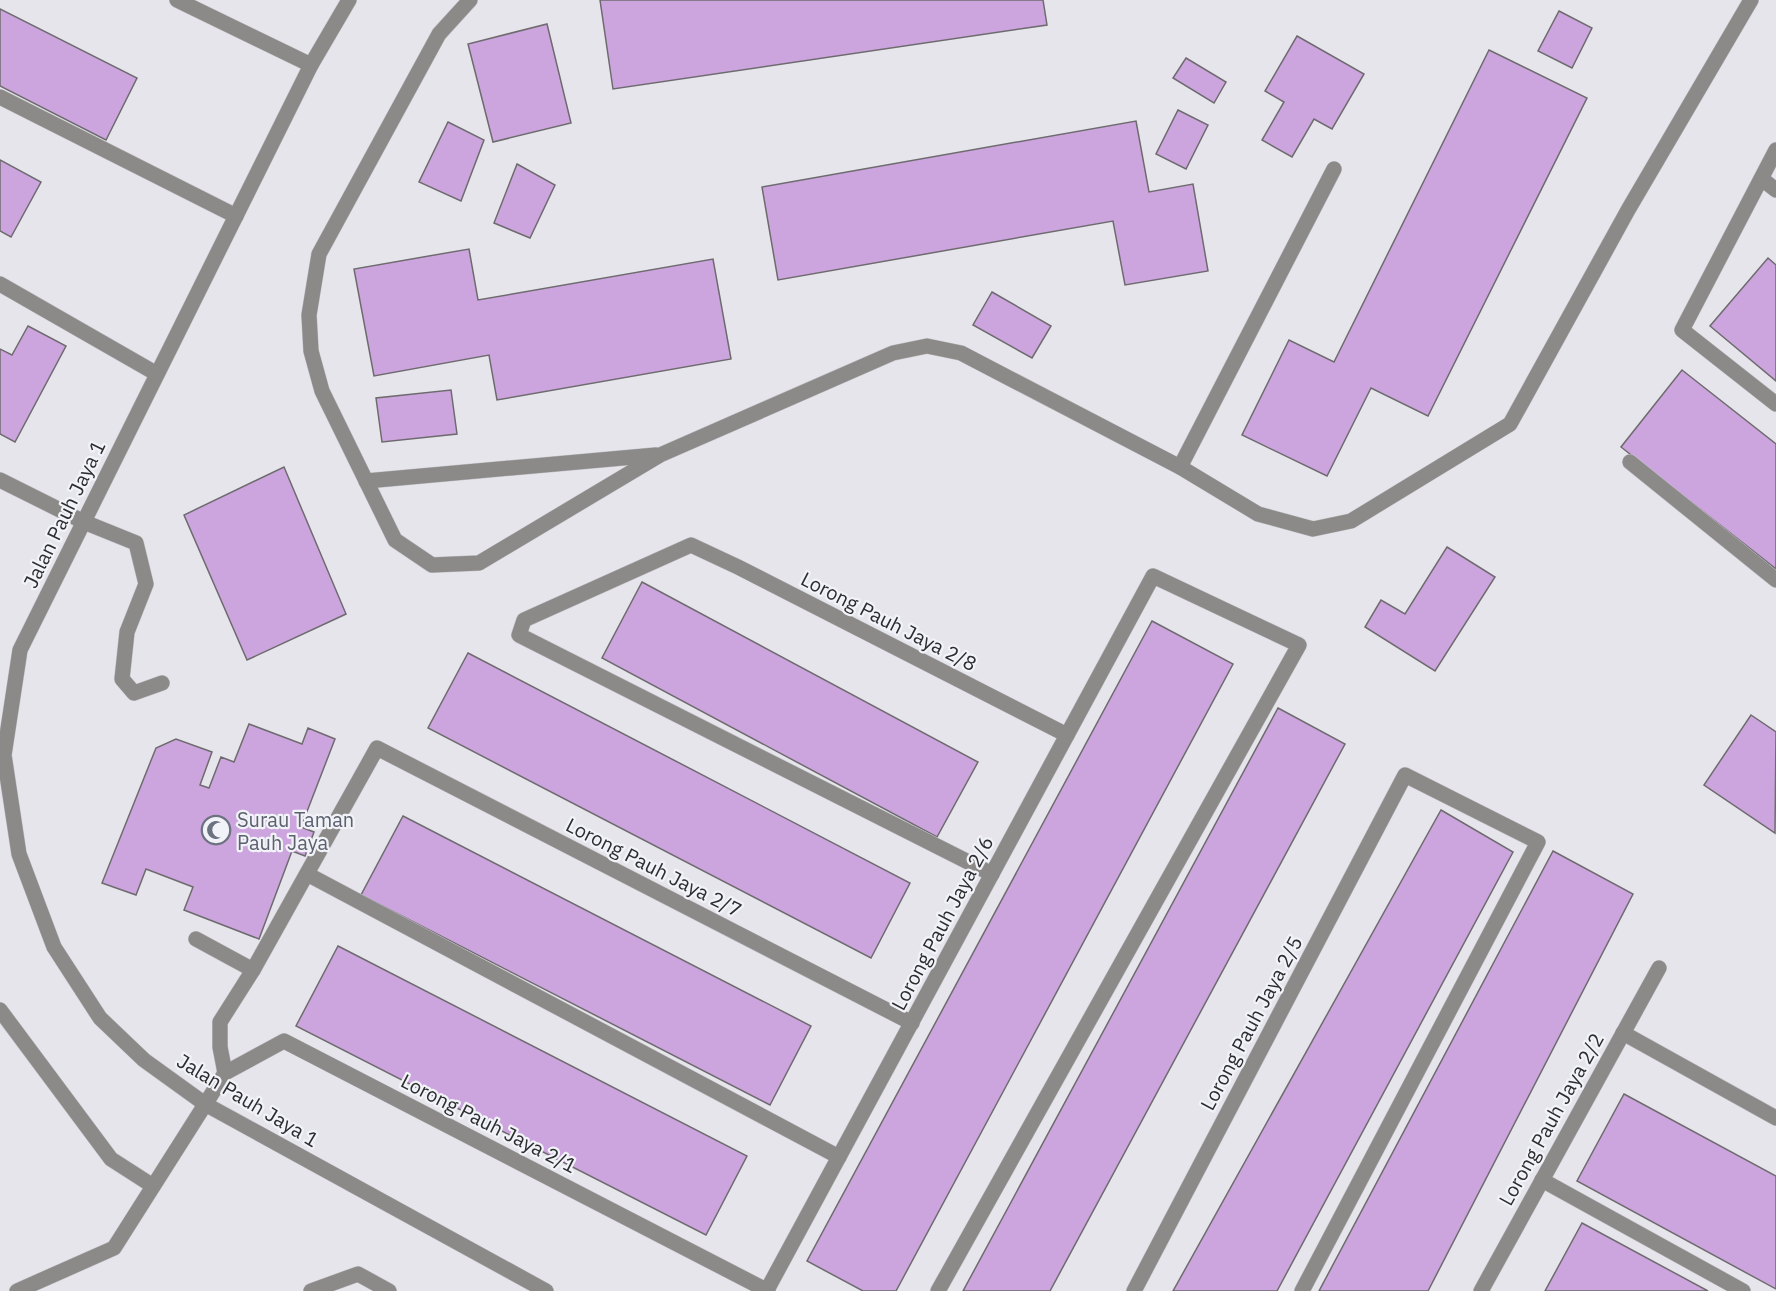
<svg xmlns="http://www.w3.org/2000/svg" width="1776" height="1291" viewBox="0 0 1776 1291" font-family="'IBM Plex Sans',sans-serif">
<rect width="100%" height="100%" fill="#e5e5eb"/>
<g fill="#cda5de" stroke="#6e6b6f" stroke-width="1.5">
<path d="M600,0H1043L1047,25L613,89Z"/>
<path d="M0,9L137,78L106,140L0,86Z"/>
<path d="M1559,11L1592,28L1572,68L1538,51Z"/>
<path d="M547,24L571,123L493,142L468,44Z"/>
<path d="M1297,36L1364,74L1332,129L1314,119L1292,157L1262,140L1284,102L1265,91Z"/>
<path d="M1489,50L1587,98L1428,416L1371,388L1327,476L1242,435L1289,340L1334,362Z"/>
<path d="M1186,58L1226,82L1214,103L1173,78Z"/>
<path d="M1178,110L1208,125L1186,169L1156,154Z"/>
<path d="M1136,121L1149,192L1193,184L1208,271L1125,285L1113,221L778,280L762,187Z"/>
<path d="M448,122L484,140L461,201L419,182Z"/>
<path d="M0,160L41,182L11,237L0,231Z"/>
<path d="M517,164L555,185L530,238L494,223Z"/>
<path d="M469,249L478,300L713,259L731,359L497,400L489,355L374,376L354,269Z"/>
<path d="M1768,258L1776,265V381L1710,326Z"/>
<path d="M992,292L1051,326L1032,358L973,325Z"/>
<path d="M28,326L66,346L15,442L0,434V349L12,355Z"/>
<path d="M1682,370L1776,444V569L1621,447Z"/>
<path d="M451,390L457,434L382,442L376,398Z"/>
<path d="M284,467L346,614L247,660L184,515Z"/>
<path d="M1447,547L1495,577L1435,671L1365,627L1381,600L1405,614Z"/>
<path d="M642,582L978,762L937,837L602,658Z"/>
<path d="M1152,621L1233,664L896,1291H863L807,1261Z"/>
<path d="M468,653L910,883L871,958L428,728Z"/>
<path d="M1278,708L1345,744L1050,1291H963Z"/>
<path d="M1751,715L1776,732L1775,833L1704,785Z"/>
<path d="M249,724L302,744L308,728L335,739L301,827L314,832L305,856L292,851L259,939L184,910L193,887L146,869L136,895L102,883L156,748L176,739L212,752L200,785L209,788L221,757L234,762Z"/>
<path d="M1441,810L1513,852L1277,1291H1173Z"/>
<path d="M403,816L811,1026L770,1105L361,895Z"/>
<path d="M1553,851L1633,894L1428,1291H1319Z"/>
<path d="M338,946L747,1156L706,1235L296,1026Z"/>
<path d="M1624,1094L1776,1176V1289L1577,1181Z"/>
<path d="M1582,1223L1708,1291H1545Z"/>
</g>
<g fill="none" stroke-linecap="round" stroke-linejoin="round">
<g stroke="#c0c0c5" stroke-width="16">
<g id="minor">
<path d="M177,0L311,65"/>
<path d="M349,0L311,65L20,650L4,755L19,854L54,947L100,1018L144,1060L205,1104L546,1291"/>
<path d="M470,0L439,34L319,254L309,315L311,351L322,391L395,540L432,565L479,563L660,455L893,353L927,346L961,353L1180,467L1258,514L1313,529L1351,521L1510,424L1628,210L1751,0"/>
<path d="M0,97L236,216"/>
<path d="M1776,150L1682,330L1776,404"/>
<path d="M1762,179L1776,190"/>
<path d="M0,284L157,374"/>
<path d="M1630,462L1776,580"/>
<path d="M1180,467L1334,169"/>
<path d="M0,480L84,522L136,543L146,584L127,632L122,679L134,693L162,683"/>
<path d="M366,481L656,455"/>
<path d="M307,874L839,1157"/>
<path d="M992,874L519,635L524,620L691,545L738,567L1067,735"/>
<path d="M196,939L253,970"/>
<path d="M0,1010L111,1159L153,1186"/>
<path d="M1623,1033L1776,1118"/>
<path d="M225,1073L220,1047V1022L253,970L377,748L912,1023"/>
<path d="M1542,1180L1743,1291"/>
<path d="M767,1290L1153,576L1299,645L938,1291"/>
<path d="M17,1291L114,1248L225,1073L284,1041L768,1291"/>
<path d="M311,1291L358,1274L389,1291"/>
<path d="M1134,1291L1405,775L1538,842L1302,1291"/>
<path d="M1481,1291L1659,968"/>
</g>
</g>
<use href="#minor" stroke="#8b8a88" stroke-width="15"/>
</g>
<defs>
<g id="mosque-ring" transform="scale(1.5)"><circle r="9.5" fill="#f2f3f8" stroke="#6b7280" stroke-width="1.5"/><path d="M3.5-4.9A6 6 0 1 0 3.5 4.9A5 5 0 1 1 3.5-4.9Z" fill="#6b7280"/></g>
</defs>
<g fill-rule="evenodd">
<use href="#mosque-ring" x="216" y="830"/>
</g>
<g text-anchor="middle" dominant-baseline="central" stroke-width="4.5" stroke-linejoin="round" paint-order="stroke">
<g font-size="20" fill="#2c2d2f" stroke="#f2f3f8">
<text transform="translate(64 514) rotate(-64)">Jalan Pauh Jaya 1</text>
<text transform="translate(889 621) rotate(27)">Lorong Pauh Jaya 2/8</text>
<text transform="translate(654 867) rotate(27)">Lorong Pauh Jaya 2/7</text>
<text transform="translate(942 923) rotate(-62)">Lorong Pauh Jaya 2/6</text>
<text transform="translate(1251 1023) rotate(-62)">Lorong Pauh Jaya 2/5</text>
<text transform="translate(248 1100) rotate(31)">Jalan Pauh Jaya 1</text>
<text transform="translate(1551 1119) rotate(-61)">Lorong Pauh Jaya 2/2</text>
<text transform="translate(489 1123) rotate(27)">Lorong Pauh Jaya 2/1</text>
</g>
<g font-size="20" fill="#5b616d" stroke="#f2f3f8" text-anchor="start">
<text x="237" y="819">Surau Taman<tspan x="237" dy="23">Pauh Jaya</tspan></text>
</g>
</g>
</svg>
